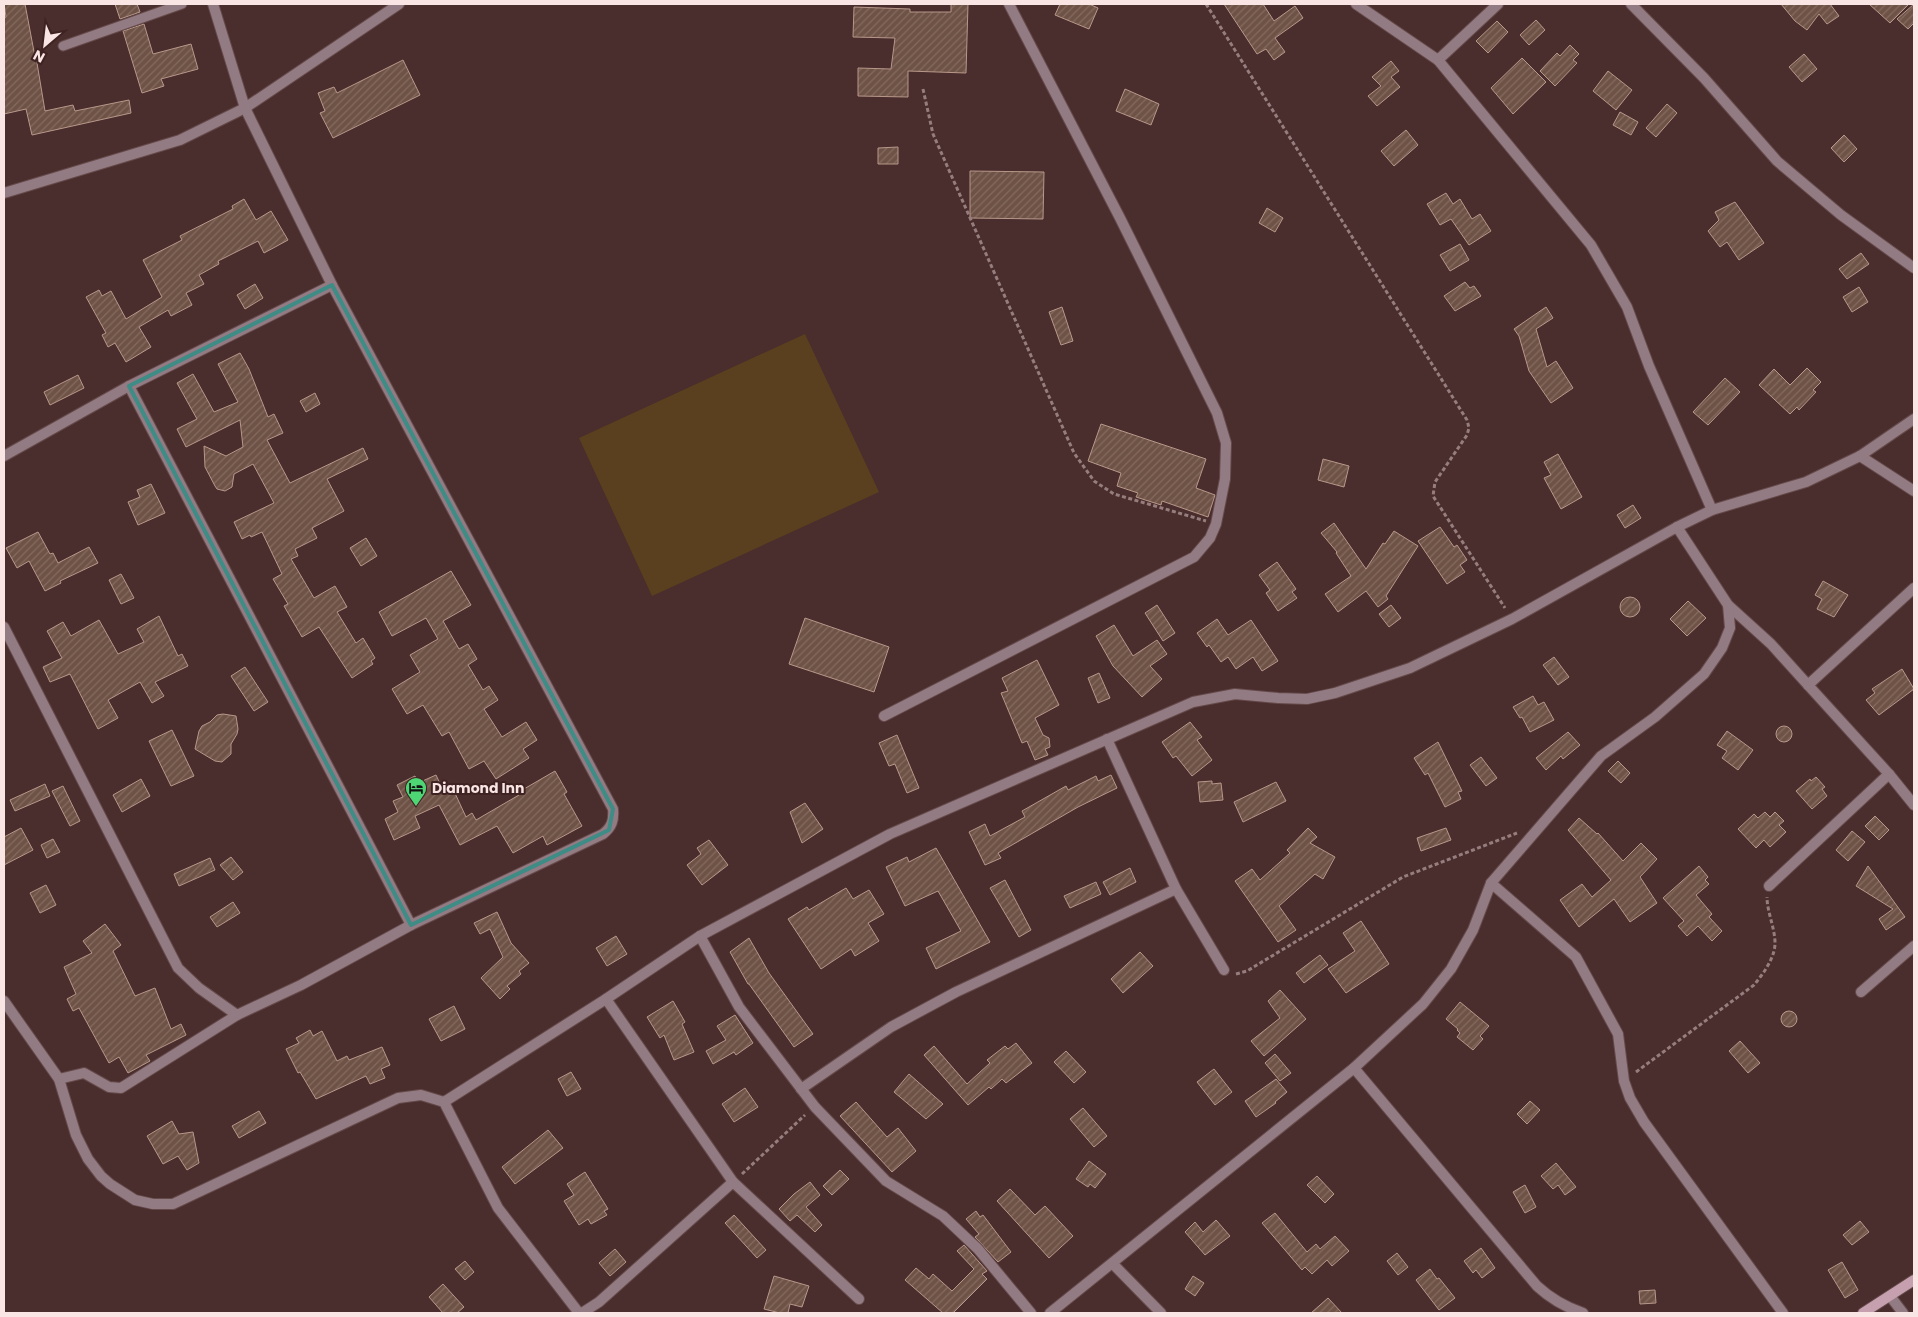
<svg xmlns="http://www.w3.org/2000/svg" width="1918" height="1317" viewBox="0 0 1918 1317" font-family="Poppins,sans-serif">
<defs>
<pattern id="building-hatch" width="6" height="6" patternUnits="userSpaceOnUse" patternTransform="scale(1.25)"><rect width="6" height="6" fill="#6e5245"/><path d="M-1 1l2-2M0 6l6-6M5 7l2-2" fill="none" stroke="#836b60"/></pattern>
</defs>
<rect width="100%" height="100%" fill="#4a2d2d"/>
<path fill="#5a401e" d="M805,334L879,492L652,596L579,438Z"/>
<g fill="url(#building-hatch)" stroke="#b8988a">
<path d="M4,4H25L35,57H36L45,111L73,105L75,111L129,100L131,113L32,135L26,109L4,114V18L6,17Z"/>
<path d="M115,4H137L140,12L120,19Z"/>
<path d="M951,4H968L966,73L908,71V97L858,96V68L891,69L895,38L853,37L854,7L910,9V12H951Z"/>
<path d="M1060,4H1089L1098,8L1089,29L1055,15Z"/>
<path d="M1224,4H1263L1274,21L1295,6L1303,18L1275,38L1285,52L1274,60L1266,49L1257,54Z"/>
<path d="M1781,4H1830L1839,16L1827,24L1819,14L1807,30L1795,21Z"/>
<path d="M1869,4H1909L1890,23Z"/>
<path d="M1914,4V23L1908,29L1897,19Z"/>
<path d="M1536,20L1545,30L1529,45L1520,35Z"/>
<path d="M1497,21L1508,32L1488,53L1476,41Z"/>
<path d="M144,24L153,54L191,44L198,69L161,79L164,86L142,93L123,31Z"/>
<path d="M1570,45L1579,54L1573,60L1577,63L1555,86L1540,71L1557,53L1560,56Z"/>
<path d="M1804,54L1817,69L1802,82L1789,67Z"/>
<path d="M1522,58L1546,82L1513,114L1491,88Z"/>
<path d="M403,60L420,95L333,138L320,113L325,111L318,93L334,87L337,93Z"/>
<path d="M1391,61L1399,71L1391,77L1400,87L1377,106L1368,96L1381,86L1372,77Z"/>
<path d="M1608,71L1632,90L1616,110L1593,91Z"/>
<path d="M1125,89L1159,104L1151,125L1116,111Z"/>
<path d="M1667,104L1677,113L1656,137L1646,128Z"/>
<path d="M1620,112L1638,122L1631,135L1613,125Z"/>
<path d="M1406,130L1418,145L1394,166L1381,151Z"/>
<path d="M1844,135L1857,149L1844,162L1831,148Z"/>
<path d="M898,147V164H878V148Z"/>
<path d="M970,171L1044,172L1043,219L970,218Z"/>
<path d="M1446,193L1453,204L1460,199L1472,219L1480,214L1491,231L1469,245L1451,219L1440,225L1427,204Z"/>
<path d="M244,199L256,220L271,211L288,240L264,253L258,241L218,261L219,264L199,275L204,284L186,293L192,305L171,316L168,310L139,327L151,347L126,362L115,343L108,347L102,335L106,333L86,297L99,290L102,296L111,291L126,319L162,297L143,260L182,240L180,236L233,209L232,206Z"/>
<path d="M1735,202L1764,243L1739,260L1727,242L1720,247L1708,231L1719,220L1715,212Z"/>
<path d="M1267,208L1283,218L1275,232L1259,223Z"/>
<path d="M1460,244L1469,260L1450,271L1440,255Z"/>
<path d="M1861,253L1869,264L1847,279L1839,269Z"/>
<path d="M1465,282L1470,288L1474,286L1481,296L1455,311L1444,296Z"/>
<path d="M255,284L263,298L245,309L237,295Z"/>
<path d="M1859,287L1868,302L1852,312L1843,297Z"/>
<path d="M1062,307L1073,341L1061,345L1049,312Z"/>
<path d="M1546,307L1553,318L1536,329L1547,367L1556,361L1573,388L1551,403L1529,371L1519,336L1514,329Z"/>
<path d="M240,353L249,369L268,417L274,414L283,433L267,440L290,483L363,448L368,459L327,479L344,511L312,528L317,538L295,549L298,556L291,559L314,598L335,586L347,607L337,612L356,643L363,638L375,658L371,661L373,664L352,678L319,627L302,637L284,606L288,604L273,579L282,574L262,532L251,537L250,535L242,539L234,522L274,503L253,464L234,474L232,487L225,491L217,489L215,486L205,467L204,446L226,456L243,447L240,420L186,447L177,429L197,419L177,383L193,374L214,412L238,402L218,364Z"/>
<path d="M1807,368L1821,382L1813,390L1816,392L1799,410L1797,407L1790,414L1759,385L1774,369L1790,385Z"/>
<path d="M78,375L84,388L50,405L44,392Z"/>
<path d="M1725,378L1740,392L1708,425L1693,412Z"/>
<path d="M315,393L320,404L306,412L300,401Z"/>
<path d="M1101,424L1206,459L1196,488L1215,495L1208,517L1162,501L1161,505L1136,497L1138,493L1117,486L1121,473L1088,461Z"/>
<path d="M1558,454L1582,497L1561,509L1544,478L1551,475L1544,462Z"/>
<path d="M1323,459L1349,466L1344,487L1318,480Z"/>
<path d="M151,484L165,513L138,525L128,502L140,497L137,490Z"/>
<path d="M1633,505L1641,518L1625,528L1617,515Z"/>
<path d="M1334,523L1366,569L1383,543L1385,544L1394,531L1418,546L1386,596L1388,599L1378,607L1366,591L1338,612L1325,594L1351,576L1336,553L1337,552L1321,533Z"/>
<path d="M1440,527L1454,547L1457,545L1467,560L1460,565L1465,572L1447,584L1418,541Z"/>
<path d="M38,532L50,554L53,553L58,563L89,547L98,563L60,581L61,583L45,591L29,561L17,568L6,548Z"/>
<path d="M366,538L377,556L361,566L350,548Z"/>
<path d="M1277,562L1296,589L1292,592L1297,598L1278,611L1266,593L1270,590L1259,575Z"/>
<path d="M451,571L471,605L443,621L459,649L468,644L477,659L468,665L483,690L489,686L498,700L484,709L502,737L526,722L537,740L523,749L529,758L496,779L484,761L469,769L449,732L442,736L423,705L407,714L392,689L420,672L410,655L438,639L426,618L392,636L379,612Z"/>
<path d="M121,574L134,598L121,604L109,580Z"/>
<path d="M1823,581L1848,595L1834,617L1817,609L1822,599L1815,595Z"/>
<circle cx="1630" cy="607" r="10"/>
<path d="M1688,601L1706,618L1687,636L1670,619Z"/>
<path d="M1157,605L1175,633L1163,641L1145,613Z"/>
<path d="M1391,605L1401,618L1389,627L1379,614Z"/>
<path d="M159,616L178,656L182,654L188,666L155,682L164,696L152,703L140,682L108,700L118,718L98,729L70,674L50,682L43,667L62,658L47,631L63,622L71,636L99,620L118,654L144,642L137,629Z"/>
<path d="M805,618L889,647L874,692L789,664Z"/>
<path d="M1217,619L1228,635L1251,620L1278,661L1262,671L1253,657L1236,669L1228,657L1221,662L1209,645L1207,647L1197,633Z"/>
<path d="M1114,625L1133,656L1157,640L1167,654L1150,666L1162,679L1142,697L1113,666L1096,636Z"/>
<path d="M1554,657L1569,677L1558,685L1543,665Z"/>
<path d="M1037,660L1059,705L1035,718L1043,735L1049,738L1050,747L1045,749L1048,755L1035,760L1027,741L1022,743L1001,693L1008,691L1002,678Z"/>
<path d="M245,667L268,702L254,711L231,676Z"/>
<path d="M1902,669L1914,689L1879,715L1866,700L1875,693L1872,689Z"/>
<path d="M1099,673L1110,698L1098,703L1088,678Z"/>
<path d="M1533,696L1538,705L1544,702L1554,720L1530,732L1522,717L1520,718L1513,707Z"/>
<path d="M223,714L236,716L238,729L237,734L231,744V754L222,762L215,761L195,749L199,731L202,726L210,722L217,715Z"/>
<path d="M1190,722L1202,737L1197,740L1212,760L1192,776L1176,756L1173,758L1162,742Z"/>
<circle cx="1784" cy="734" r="8"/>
<path d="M172,730L194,776L171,786L149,741Z"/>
<path d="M1727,731L1753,750L1738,770L1722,758L1727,751L1717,745Z"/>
<path d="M1568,732L1580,745L1563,759L1561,756L1546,770L1536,758Z"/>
<path d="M897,735L919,788L907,793L895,764L889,766L879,743Z"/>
<path d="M1438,742L1462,791L1458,792L1461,799L1445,807L1428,773L1425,775L1414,758Z"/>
<path d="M1481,757L1497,778L1486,786L1470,765Z"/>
<path d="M1618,761L1630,773L1621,783L1608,771Z"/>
<path d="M555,771L567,792L564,794L582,826L547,845L543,836L513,853L497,826L460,845L439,805L415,816L420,828L394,840L385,819L398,812L393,801L403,797L397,785L415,776L418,783L436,775L444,792L453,789L466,817L472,813L476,820L519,795L517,793Z"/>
<path d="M1111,775L1117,788L1078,807L998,853L1001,858L985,865L969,832L985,824L990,836L1025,817L1022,811L1066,786L1068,790L1096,776L1098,781Z"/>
<path d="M1816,777L1825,787L1822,789L1827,796L1812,809L1796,791L1810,779L1811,781Z"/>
<path d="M141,779L150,796L122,812L113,795Z"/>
<path d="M1212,781V784L1221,783L1223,800L1200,802L1198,782Z"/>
<path d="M1276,782L1286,801L1243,822L1234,802Z"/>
<path d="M45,784L50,796L15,811L10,800Z"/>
<path d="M63,786L80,821L70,826L52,791Z"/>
<path d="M805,803L823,829L802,843L790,812Z"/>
<path d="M1765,812L1770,817L1775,812L1784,821L1779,825L1786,832L1770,847L1764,840L1756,848L1738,829L1754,814L1758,818Z"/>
<path d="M1875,816L1889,830L1879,840L1865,826Z"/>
<path d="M1579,818L1597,834L1598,833L1623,861L1641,843L1657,859L1640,877L1657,903L1630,922L1614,899L1579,927L1560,900L1582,884L1592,897L1611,880L1568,830Z"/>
<path d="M21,828L33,850L4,865V837Z"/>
<path d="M1308,828L1317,837L1310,843L1335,857L1323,879L1315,874L1279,906L1296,930L1278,942L1235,881L1252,869L1260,880L1290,853L1287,850Z"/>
<path d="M1446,828L1451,840L1421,851L1417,838Z"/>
<path d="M1852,831L1865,842L1848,861L1836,850Z"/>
<path d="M53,839L60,852L47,858L41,845Z"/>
<path d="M709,840L728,865L702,885L687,865L701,854L697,848Z"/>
<path d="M936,848L990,942L936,969L926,948L961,931L938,891L905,906L886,867L907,857L909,862Z"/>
<path d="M231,857L243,872L233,880L220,865Z"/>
<path d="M210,858L215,870L179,886L174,874Z"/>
<path d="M1699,866L1708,877L1705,880L1709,884L1696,895L1712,914L1709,917L1722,931L1712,941L1698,926L1687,936L1678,926L1684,921L1663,898Z"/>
<path d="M1868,866L1905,917L1886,930L1879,919L1893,909L1856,886Z"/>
<path d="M1130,868L1136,882L1110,895L1103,882Z"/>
<path d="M1005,880L1031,930L1019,937L990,888Z"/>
<path d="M1096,882L1101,894L1070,908L1064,896Z"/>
<path d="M46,885L56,905L40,913L30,893Z"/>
<path d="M846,888L853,899L869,890L884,914L868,923L879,941L855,956L851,949L821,969L788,919L807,907L809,910Z"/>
<path d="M233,902L240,913L217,927L210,917Z"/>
<path d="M497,912L511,943L529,963L519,971L521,974L507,986L510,989L500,999L481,978L503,957L490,929L480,934L474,923Z"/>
<path d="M1361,921L1389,964L1346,993L1328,969L1355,951L1343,933Z"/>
<path d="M105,924L121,945L113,951L135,996L155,988L171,1029L181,1024L186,1035L146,1055L150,1061L128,1073L119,1057L109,1063L79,1008L73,1011L67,999L76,994L64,967L92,953L83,941Z"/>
<path d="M616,936L627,954L607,966L596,948Z"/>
<path d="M749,938L769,973L813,1034L794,1047L749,984H748L730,952Z"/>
<path d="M1140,952L1153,966L1123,993L1111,979Z"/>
<path d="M1320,955L1328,965L1304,983L1296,973Z"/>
<path d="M1280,990L1306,1019L1264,1056L1251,1041L1280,1018L1268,1001Z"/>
<path d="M673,1001L685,1022L682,1024L694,1052L674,1060L664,1035L660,1038L647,1017Z"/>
<path d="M1460,1002L1489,1026L1480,1036L1483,1039L1473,1050L1457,1037L1460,1033L1457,1030L1458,1029L1446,1019Z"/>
<path d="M454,1006L465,1029L441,1041L429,1019Z"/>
<circle cx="1789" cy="1019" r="8"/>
<path d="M735,1015L753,1043L736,1055L734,1052L713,1064L706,1051L726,1040L717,1026Z"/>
<path d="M310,1030L313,1036L322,1031L337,1061L347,1056L349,1060L382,1047L390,1065L381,1069L385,1078L370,1084L366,1076L316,1099L300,1072L298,1073L286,1049L299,1043L296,1038Z"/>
<path d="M1740,1041L1760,1063L1748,1073L1729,1051Z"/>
<path d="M1016,1043L1032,1063L1006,1083L1002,1079L991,1089L989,1087L968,1105L924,1055L934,1046L967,1084L990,1063L987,1060L1005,1046L1008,1049Z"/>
<path d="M1066,1051L1086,1072L1074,1083L1054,1062Z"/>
<path d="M1275,1054L1291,1073L1280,1081L1265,1063Z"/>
<path d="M1214,1069L1232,1092L1215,1105L1197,1082Z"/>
<path d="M571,1072L581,1089L567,1096L558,1079Z"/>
<path d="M909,1074L943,1104L926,1119L894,1092Z"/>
<path d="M1276,1079L1287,1092L1275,1102L1276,1103L1256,1117L1245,1101Z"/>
<path d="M745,1088L758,1107L734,1122L722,1104Z"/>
<path d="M1530,1101L1540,1110L1527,1124L1517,1114Z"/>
<path d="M856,1102L887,1137L898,1128L916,1151L892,1172L840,1116Z"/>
<path d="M1083,1108L1107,1136L1094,1147L1070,1119Z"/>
<path d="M259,1111L266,1123L239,1138L232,1126Z"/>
<path d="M172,1121L179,1134L193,1132L199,1163L187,1170L178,1156L163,1164L147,1136Z"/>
<path d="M548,1130L563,1148L515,1184L502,1167Z"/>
<path d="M1089,1161L1106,1174L1095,1188L1090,1184L1088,1187L1076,1179Z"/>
<path d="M1556,1163L1576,1187L1565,1195L1558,1185L1553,1189L1541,1176Z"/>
<path d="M840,1170L849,1179L832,1195L823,1186Z"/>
<path d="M585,1172L608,1209L604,1211L607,1215L591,1224L588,1219L579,1225L564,1201L574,1195L567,1184Z"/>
<path d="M1317,1176L1334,1194L1325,1203L1307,1185Z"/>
<path d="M810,1182L820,1195L806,1207L822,1225L815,1232L797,1215L790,1221L779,1209L794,1194Z"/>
<path d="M1525,1185L1536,1207L1525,1213L1513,1192Z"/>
<path d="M1010,1189L1035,1215L1045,1206L1073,1236L1049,1258L997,1201Z"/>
<path d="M976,1211L980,1217L983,1215L1011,1252L998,1262L975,1237L979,1234L966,1219Z"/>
<path d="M1275,1213L1307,1252L1316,1244L1320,1249L1335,1236L1349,1251L1332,1266L1327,1260L1312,1274L1305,1267L1302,1270L1262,1223Z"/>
<path d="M734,1215L766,1250L757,1258L725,1223Z"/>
<path d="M1216,1220L1230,1236L1205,1255L1185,1232L1195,1222L1203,1232Z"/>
<path d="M1860,1221L1869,1232L1852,1245L1843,1235Z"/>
<path d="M964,1245L987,1271L982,1274L987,1279L953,1313H943L905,1280L916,1268L929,1279L933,1274L952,1291L974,1269L957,1251Z"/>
<path d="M1481,1248L1495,1268L1482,1278L1476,1270L1473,1273L1464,1261Z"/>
<path d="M615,1249L626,1262L610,1276L599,1263Z"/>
<path d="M1397,1253L1408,1267L1398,1275L1387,1261Z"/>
<path d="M465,1261L474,1272L465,1280L455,1269Z"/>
<path d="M1842,1262L1858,1290L1845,1298L1828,1270Z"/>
<path d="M1430,1269L1437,1279L1439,1278L1455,1298L1439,1310L1416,1280Z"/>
<path d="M774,1276L809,1286L802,1307L790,1304L788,1313H780L764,1309Z"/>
<path d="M1193,1276L1204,1283L1195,1296L1185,1289Z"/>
<path d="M443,1284L464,1307L457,1313H443L429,1297Z"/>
<path d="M1655,1290L1656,1303L1640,1304L1639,1291Z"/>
<path d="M1328,1298L1342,1313H1311Z"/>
</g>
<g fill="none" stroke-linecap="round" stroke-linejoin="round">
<g stroke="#664a4a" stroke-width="11">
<path id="lane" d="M63,46L182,4"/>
</g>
<g stroke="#664a4a" stroke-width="12">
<g id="street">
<path d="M1356,4L1438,60L1591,245L1627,307L1649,366L1712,510"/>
<path d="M1631,4L1704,78L1777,161L1841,215L1914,268"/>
<path d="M1438,60L1498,4"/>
<path d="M4,193L180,140L245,108L399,4"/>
<path d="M129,386L411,925"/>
<path d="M4,456L129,386L332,285"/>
<path d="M1860,456L1914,491"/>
<path d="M1677,527L1728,605L1771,644L1808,685L1889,774L1914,805"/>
<path d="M4,627L178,968L199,988L237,1015"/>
<path d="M1808,685L1914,588"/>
<path d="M884,716L1194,557L1210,538L1216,524L1225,479L1226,443L1217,413L1120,218L1009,4"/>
<path d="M1107,739L1176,889L1224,970"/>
<path d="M1491,883L1576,957L1618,1034L1624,1081L1630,1098L1644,1122L1783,1313"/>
<path d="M1769,886L1889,774"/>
<path d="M700,936L739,1007L815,1107L886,1181L943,1216L978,1249L1031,1313"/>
<path d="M1861,992L1914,946"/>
<path d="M606,999L733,1182L859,1299"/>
<path d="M4,1001L59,1079L76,1135L88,1159L101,1176L110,1184L135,1200L153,1204H173L398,1098L421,1095L444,1102L498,1208L579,1313"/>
<path d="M1354,1068L1537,1286C1551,1299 1565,1307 1583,1313"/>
<path d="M59,1079L84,1073L109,1087L121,1088L237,1015L301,985L411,925L603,834C612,827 614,820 613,809L332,285L245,108L213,4"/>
<path d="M801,1089L891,1027L956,992L1176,889"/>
<path d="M444,1102L606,999L700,936L890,834L1193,702L1235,694L1278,698L1307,699L1335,693L1410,668L1512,619L1677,527L1712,510L1806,482L1860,456L1914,419"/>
<path d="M1113,1264L1161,1313"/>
<path d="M1890,1296L1903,1313"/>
<path d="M582,1313L599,1302L733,1182"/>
<path d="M1050,1313L1354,1068L1423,1004L1451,969L1473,930L1491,883L1601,756L1655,717L1704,674L1722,648L1730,628L1728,605"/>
</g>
</g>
<g stroke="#664a4a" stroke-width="12">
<path id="secondary" d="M1863,1313L1914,1280"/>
</g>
<g stroke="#977e7e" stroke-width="3" stroke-dasharray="4 2.5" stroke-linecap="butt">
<path d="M1206,4L1467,420L1469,428L1467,435L1435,482L1433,496L1505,608"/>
<path d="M923,89L933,134L1074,453L1094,481L1114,494L1206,521"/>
<path d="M1236,974L1247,971L1403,877L1517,833"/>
<path d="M1636,1072L1754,985C1763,974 1775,958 1775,943C1775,928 1767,912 1767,897"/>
<path d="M742,1174L805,1115"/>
</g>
<use href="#lane" stroke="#927b83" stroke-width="9"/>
<use href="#street" stroke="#927b83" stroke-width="10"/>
<use href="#secondary" stroke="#c6a0ae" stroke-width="10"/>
</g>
<path fill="none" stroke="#3e8c86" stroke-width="4" stroke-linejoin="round" d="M332,285L613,809L609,830L411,925L129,386Z"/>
<defs>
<g id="hotel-pin" transform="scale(1.125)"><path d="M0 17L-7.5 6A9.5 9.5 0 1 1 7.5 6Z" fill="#4ed675" stroke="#3f2323"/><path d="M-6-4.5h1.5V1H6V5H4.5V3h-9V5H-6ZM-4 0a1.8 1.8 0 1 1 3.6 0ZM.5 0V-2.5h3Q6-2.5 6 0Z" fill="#111"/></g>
</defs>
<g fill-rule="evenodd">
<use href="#hotel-pin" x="416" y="788"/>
</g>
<g text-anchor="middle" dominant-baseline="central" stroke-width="4" stroke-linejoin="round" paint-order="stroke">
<g font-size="14" font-weight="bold" fill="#f8e5e4" stroke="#3f2323" text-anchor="start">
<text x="432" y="788">Diamond Inn</text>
</g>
</g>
<rect width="1918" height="1317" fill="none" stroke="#f8e5e4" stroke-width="10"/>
<g transform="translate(45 45) rotate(208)" stroke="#3f2323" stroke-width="4" paint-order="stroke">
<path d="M0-4L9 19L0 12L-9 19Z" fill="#f8e5e4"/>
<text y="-8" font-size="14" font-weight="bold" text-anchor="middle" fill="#f8e5e4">N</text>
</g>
</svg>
